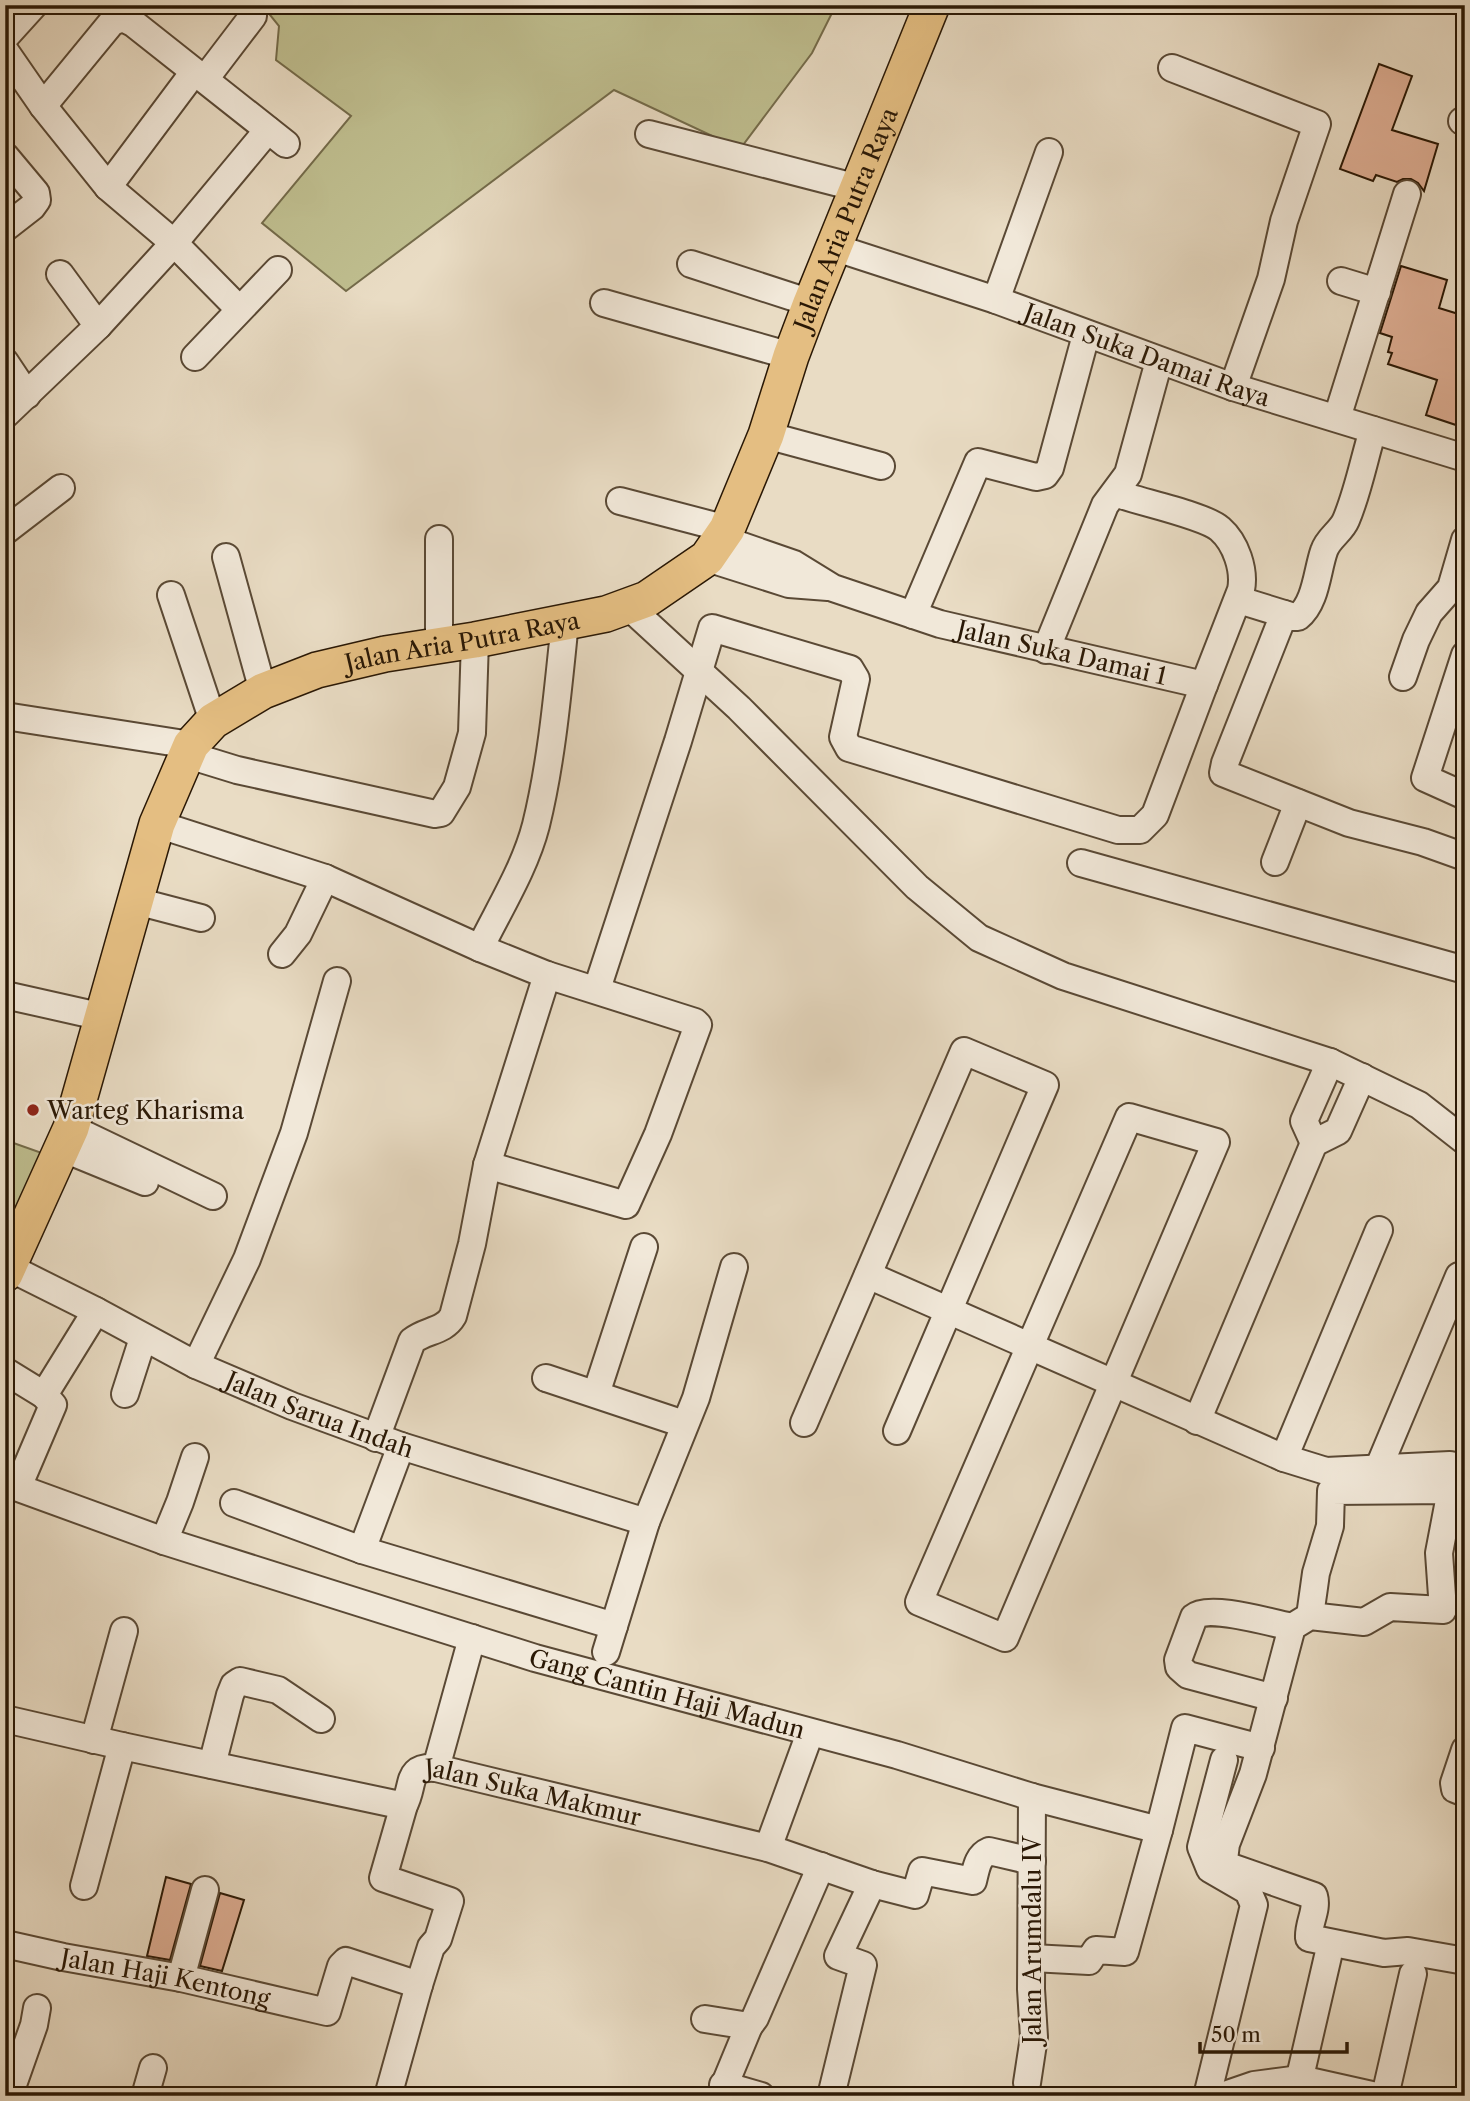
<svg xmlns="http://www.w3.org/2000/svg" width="1470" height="2101" viewBox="0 0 1470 2101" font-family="'Libre Caslon Text',serif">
<rect width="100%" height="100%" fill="#e9dcc4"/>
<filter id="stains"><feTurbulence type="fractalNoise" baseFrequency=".00286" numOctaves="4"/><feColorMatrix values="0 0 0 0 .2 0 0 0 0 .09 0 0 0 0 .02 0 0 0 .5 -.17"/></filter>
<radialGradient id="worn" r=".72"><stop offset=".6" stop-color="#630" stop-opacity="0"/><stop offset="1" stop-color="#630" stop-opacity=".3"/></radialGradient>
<g fill="#bfbe8f" stroke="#746b4a" stroke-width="2">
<path d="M262,5H836L812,53L740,149L614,90L346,291L262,223L351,116L276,60L279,26Z"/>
<path d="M5,1140L56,1158L5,1264Z"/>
</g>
<g fill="#e0b096" stroke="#2a1805" stroke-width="2">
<path d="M1379,64L1412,76L1392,130L1438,144L1424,191L1418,183L1411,179H1403L1397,182L1376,175L1373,181L1340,169Z"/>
<path d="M1401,266L1447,280L1439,308L1465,316V428L1426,415L1437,380L1388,364L1392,353L1388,352L1392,337L1380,333Z"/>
<path d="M166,1877L191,1884L170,1960L147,1956Z"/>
<path d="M220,1893L244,1900L222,1971L200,1966Z"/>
</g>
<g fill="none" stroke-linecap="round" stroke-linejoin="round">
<g stroke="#5a4935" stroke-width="30">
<g id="minor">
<path d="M5,37L34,5"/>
<path d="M5,51L43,106L108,187L174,243L239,309"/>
<path d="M1172,68L1317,124L1284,221L1271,279L1233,387"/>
<path d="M205,79L253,16"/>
<path d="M43,106L112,22L123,18L133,23L286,144"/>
<path d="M1462,121H1465"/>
<path d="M649,134L858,188"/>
<path d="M5,156L36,193L37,200L32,207L5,228"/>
<path d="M108,187L194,72"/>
<path id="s1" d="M833,247L996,300L1233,387L1465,458"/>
<path d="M691,264L811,303"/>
<path d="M60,274L98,326"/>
<path d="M1341,281L1377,292"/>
<path d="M996,300L1049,152"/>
<path d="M604,303L791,356"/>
<path d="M195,357L278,270"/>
<path d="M5,362L27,395"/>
<path d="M5,415L98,326L174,243L268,130"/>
<path d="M1337,418L1407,194"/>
<path d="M766,435L881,466"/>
<path d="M620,501L727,529"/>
<path d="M5,531L61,488"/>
<path d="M439,539V646"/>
<path id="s2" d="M722,539L794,564L833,588L940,624L1204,685L1241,590C1245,570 1236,543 1220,529C1204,515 1139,502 1115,493"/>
<path d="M226,557L263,691"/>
<path d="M707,558L789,584L828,587"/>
<path d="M171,595L213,721"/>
<path d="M1239,600L1294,617H1298C1316,603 1317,571 1324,551C1328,538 1341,532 1346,520C1358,492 1364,459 1373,430"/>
<path d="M628,606L739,708L917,887L979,938L1063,976L1330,1062L1419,1105L1465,1141"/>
<path d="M1284,614L1225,763L1223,773L1349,823L1423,842L1465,857"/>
<path d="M913,615L978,462L1036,477L1045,475L1050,468L1086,335"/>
<path d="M1046,650L1105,505L1128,474L1159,361"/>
<path d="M1465,655L1425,778L1465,796"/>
<path d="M1403,677L1416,640L1429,613L1451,588L1465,540"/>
<path d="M5,716L191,745"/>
<path d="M185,754L237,770L435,814L441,813L457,787L472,733L475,640"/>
<path d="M157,824L325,878L480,948L547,975L695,1022L698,1025L658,1134L626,1205L487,1165"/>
<path d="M1275,862L1298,803"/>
<path d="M1081,863L1465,970"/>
<path d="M136,901L201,918"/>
<path d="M480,948C499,909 525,868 536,825C552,760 558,689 565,622"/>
<path d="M282,954L298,934L325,878"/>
<path d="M597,989L678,741L712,628L850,669L856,679L843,737L849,748L1118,830H1140L1155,815L1204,685"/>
<path d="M5,995L103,1017"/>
<path d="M1129,1117L1216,1142L1005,1638L919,1602Z"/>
<path d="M71,1128L213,1196"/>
<path d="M1314,1143L1304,1121L1330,1062"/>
<path d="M62,1148L145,1182"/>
<path id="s3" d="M10,1268L96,1311L196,1365L292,1406L401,1446L646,1522"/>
<path d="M868,1275L1284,1458L1326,1471L1450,1465L1465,1468"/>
<path d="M196,1365L247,1259L294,1133L337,981"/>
<path d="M5,1371L44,1395L53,1405L18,1487"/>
<path d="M546,1378L684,1424"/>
<path d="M125,1394L143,1338"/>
<path d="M596,1394L644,1247"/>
<path d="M44,1395L96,1311"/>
<path d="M1197,1421L1314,1143L1338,1131L1362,1077"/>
<path d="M804,1423L964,1051L1045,1085L897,1431"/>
<path d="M376,1438L412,1341C425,1330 444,1332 453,1316L472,1244L487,1165L547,975"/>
<path d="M1284,1458L1379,1230"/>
<path d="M1378,1469L1459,1276"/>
<path id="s4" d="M5,1483L164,1541L535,1658L897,1755L1032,1797L1159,1830L1185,1728L1261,1748"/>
<path d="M234,1503L362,1550L614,1626"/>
<path d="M164,1541L180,1502L195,1457"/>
<path d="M362,1550L401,1446"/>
<path d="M1310,1616L1316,1573L1330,1526L1331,1491L1451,1490L1439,1553L1443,1610L1390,1607L1364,1622L1310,1616L1292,1627L1253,1774L1226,1844L1224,1860L1228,1866L1314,1896C1318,1910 1308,1923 1309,1938L1384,1953L1408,1951L1465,1961"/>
<path d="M606,1652L646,1522L696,1398L734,1267"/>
<path d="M1274,1698L1188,1675L1179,1667L1178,1660L1194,1617C1208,1604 1272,1623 1292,1627"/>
<path id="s5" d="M5,1719L122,1746L395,1804L404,1805C415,1785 405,1766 436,1768L768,1848L872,1884L915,1895L922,1871L973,1881C976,1870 977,1856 989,1851L1032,1861"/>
<path d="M94,1740L124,1631"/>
<path d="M1465,1750L1454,1783L1455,1789L1465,1793"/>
<path d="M212,1765L230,1695L234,1685L240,1681L278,1690L321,1719"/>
<path d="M436,1768L472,1638"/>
<path d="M404,1805L383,1878L450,1901L438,1939L431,1947L419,1985"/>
<path d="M768,1848L810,1733"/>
<path d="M84,1886L122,1746"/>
<path id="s6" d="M5,1944L63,1957L181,1978L327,2012L341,1966L346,1961L419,1985L388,2096"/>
<path d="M1032,1958L1089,1961L1096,1950L1125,1952L1159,1830"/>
<path d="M181,1978L205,1890"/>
<path d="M705,2019L749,2026L755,2018L821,1866"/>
<path d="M1027,2083L1034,2037L1031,1989L1032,1797"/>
<path d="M723,2085L761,2096"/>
<path d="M1296,2094L1328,1956"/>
<path d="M9,2096L34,2025L37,2008"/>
<path d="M145,2096L153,2068"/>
<path d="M720,2096L749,2026"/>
<path d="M831,2096L863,1965L838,1956L872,1884"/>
<path d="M1207,2096L1254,1905L1248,1891L1210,1869L1201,1847L1224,1760"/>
<path d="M1222,2096L1254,2085L1300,2079L1376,2096"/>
<path d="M1385,2096L1413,1974"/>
</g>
</g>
<g stroke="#2a1805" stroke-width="38">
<g id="major">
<path id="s7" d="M5,1274L71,1128L157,824L191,745L213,721L263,691L317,670L385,654L475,640L606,614L647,599L707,558L727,529L766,435L791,356L811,303L932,5"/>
</g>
</g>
<use href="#minor" stroke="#f1e8d9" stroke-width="26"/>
<use href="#major" stroke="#e4be82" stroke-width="35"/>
</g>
<circle fill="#8f2418" stroke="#f1e8d9" stroke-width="2.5" cx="33" cy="1110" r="7"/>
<g text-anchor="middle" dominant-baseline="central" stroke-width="5" stroke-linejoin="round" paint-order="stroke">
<g font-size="24" fill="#2a1805" stroke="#f1e8d9">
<text stroke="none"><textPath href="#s7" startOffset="1489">Jalan Aria Putra Raya</textPath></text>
<text stroke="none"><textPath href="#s1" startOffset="332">Jalan Suka Damai Raya</textPath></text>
<text stroke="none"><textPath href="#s7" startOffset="859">Jalan Aria Putra Raya</textPath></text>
<text stroke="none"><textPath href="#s2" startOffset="360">Jalan Suka Damai 1</textPath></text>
<text stroke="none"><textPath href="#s3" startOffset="343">Jalan Sarua Indah</textPath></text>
<text stroke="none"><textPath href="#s4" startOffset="695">Gang Cantin Haji Madun</textPath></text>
<text stroke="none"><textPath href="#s5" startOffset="564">Jalan Suka Makmur</textPath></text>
<text transform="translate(1032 1940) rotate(-90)">Jalan Arumdalu IV</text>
<text stroke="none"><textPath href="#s6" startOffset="164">Jalan Haji Kentong</textPath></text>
</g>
<g font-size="24" fill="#2a1805" stroke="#f1e8d9" text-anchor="start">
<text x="47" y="1110">Warteg Kharisma</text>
</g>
</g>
<rect width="1470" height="2101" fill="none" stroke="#e9dcc4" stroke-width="28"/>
<rect x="7" y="7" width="1456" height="2087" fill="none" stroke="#2a1805" stroke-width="3.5"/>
<rect x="14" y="14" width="1442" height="2073" fill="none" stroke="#2a1805" stroke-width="2"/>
<path d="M1200 2042v10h147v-10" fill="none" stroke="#2a1805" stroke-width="3.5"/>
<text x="1211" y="2042" font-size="21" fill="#2a1805" stroke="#f1e8d9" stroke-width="5" paint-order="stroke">50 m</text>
<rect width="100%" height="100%" filter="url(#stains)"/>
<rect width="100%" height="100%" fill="url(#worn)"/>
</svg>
